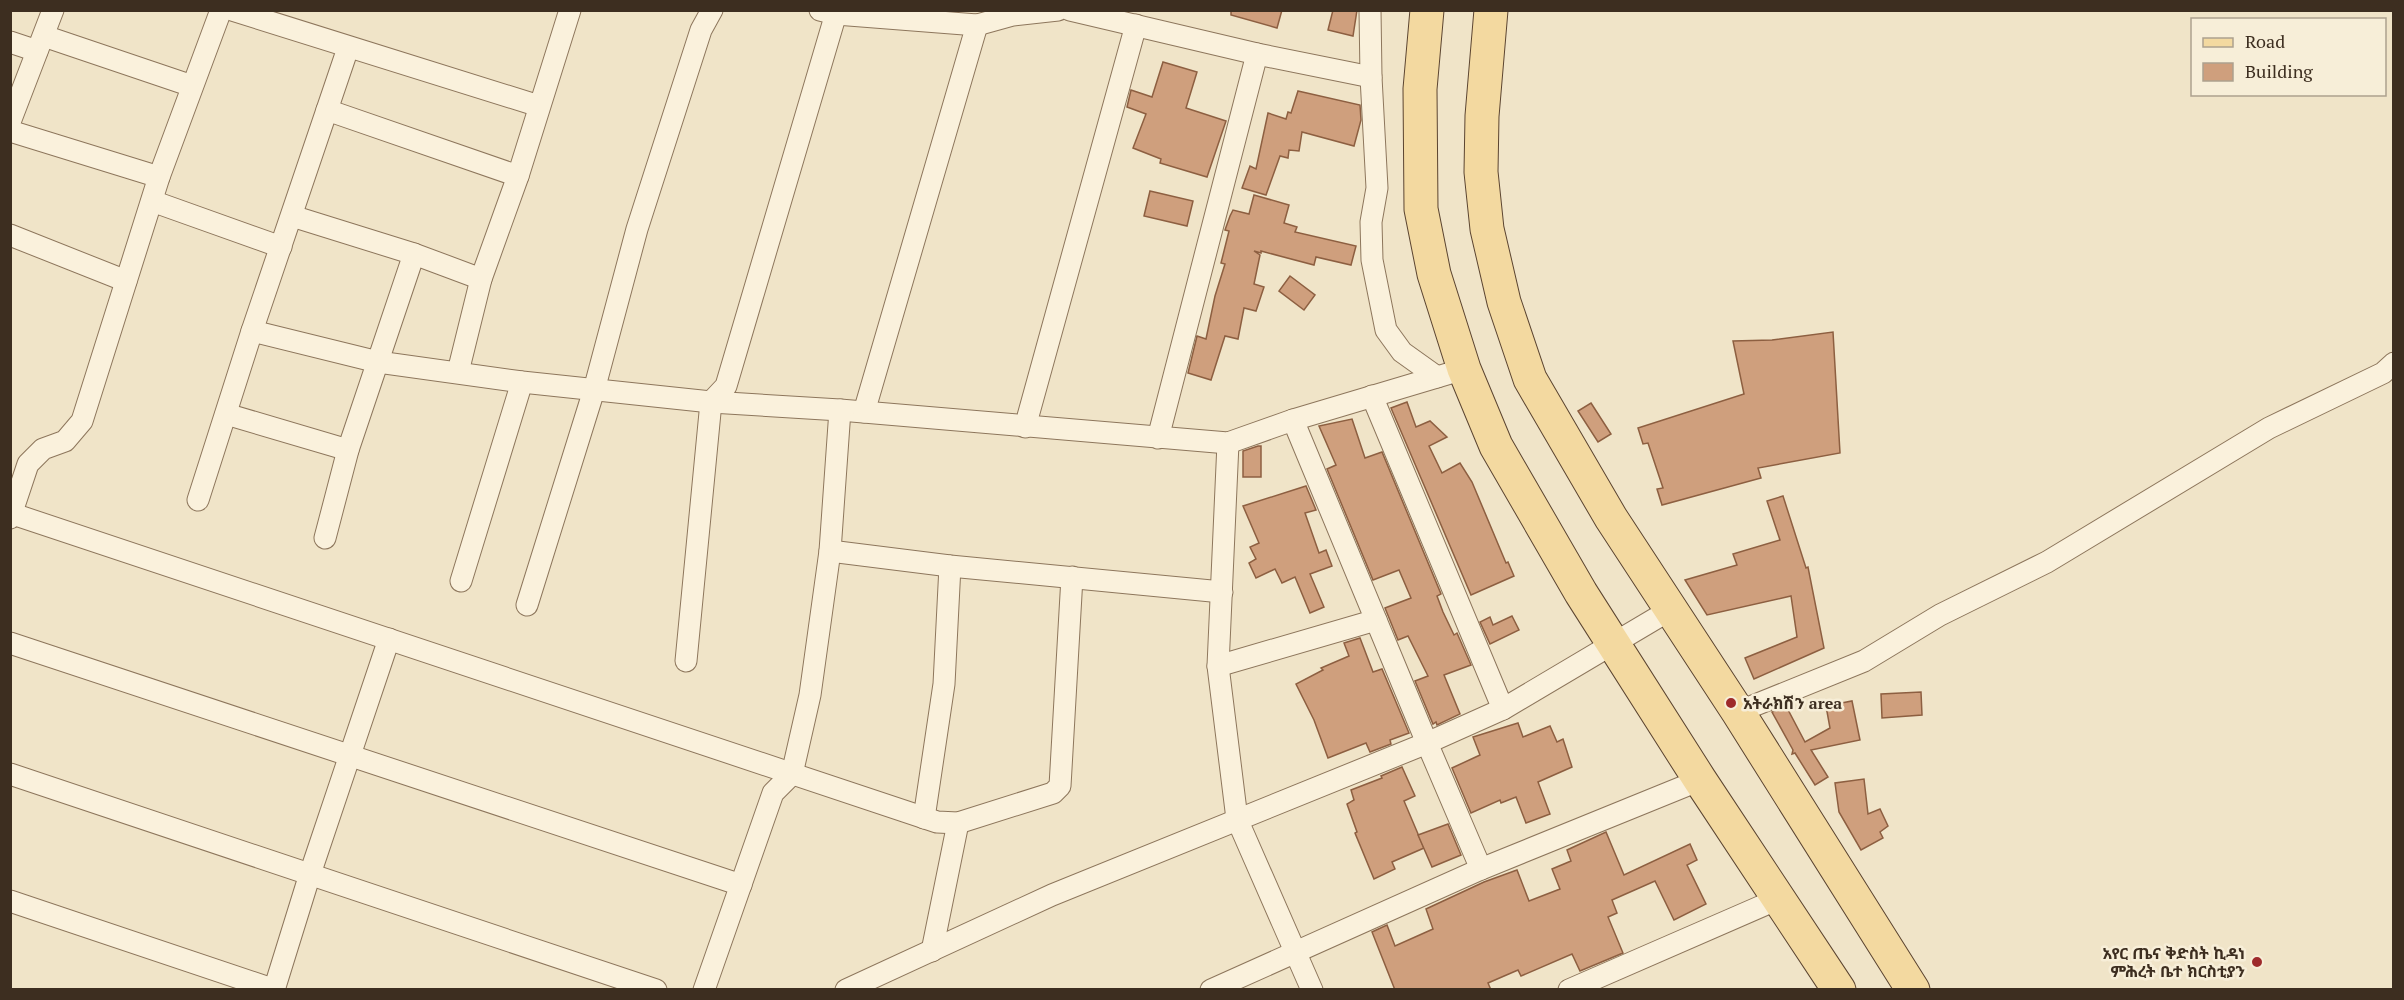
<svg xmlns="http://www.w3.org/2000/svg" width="2404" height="1000" viewBox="0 0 2404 1000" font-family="'PT Serif','Noto Sans Ethiopic',serif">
<rect width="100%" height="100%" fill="#f0e4c8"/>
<g fill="#cf9f7d" stroke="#8d5f41" stroke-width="1.5">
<path d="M1231,10H1282L1277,28L1231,15Z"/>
<path d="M1333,10H1357L1353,36L1328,30Z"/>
<path d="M1163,62L1197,72L1186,108L1226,121L1207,177L1160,163L1161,159L1133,148L1146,114L1127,107L1131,90L1152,97Z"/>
<path d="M1298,91L1360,105L1361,120L1354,146L1302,132L1299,151L1289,150L1288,158L1280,156L1266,195L1242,188L1250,166L1256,169L1268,113L1286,119L1288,112L1291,113Z"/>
<path d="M1150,191L1193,201L1187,226L1144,216Z"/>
<path d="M1254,195L1289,205L1284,223L1297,227L1295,232L1356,246L1351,265L1316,257L1314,265L1261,251V253L1254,251L1260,255L1254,284L1264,287L1256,311L1244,308L1238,339L1225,336L1211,380L1188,373L1197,336L1206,339L1215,296L1225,264L1221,263L1229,231L1225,230L1230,216L1233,210L1249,214Z"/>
<path d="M1290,276L1315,295L1304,310L1279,291Z"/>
<path d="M1833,332L1840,453L1758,468L1761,478L1662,505L1657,489L1663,488L1648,443L1643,444L1638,428L1744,394L1733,341L1772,340Z"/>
<path d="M1407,402L1416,427L1430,421L1447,437L1429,446L1442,473L1460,463L1472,482L1506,563L1508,562L1514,576L1471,595L1391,408Z"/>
<path d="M1591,403L1611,434L1598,442L1578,411Z"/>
<path d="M1352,419L1365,458L1382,452L1441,594L1437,596L1443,612L1454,635L1457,633L1471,665L1444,675L1460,714L1437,725L1436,722L1433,724L1415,681L1428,676L1408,636L1398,640L1385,608L1411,598L1399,570L1373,580L1327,469L1336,465L1319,426Z"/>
<path d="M1258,446H1261V477H1243V451Z"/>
<path d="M1306,486L1316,510L1305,513L1319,553L1326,550L1332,566L1310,574L1324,607L1310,613L1295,577L1282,583L1275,569L1256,578L1249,563L1256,559L1250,547L1259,543L1243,506Z"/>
<path d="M1783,496L1806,568L1808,567L1824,648L1754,679L1745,658L1797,637L1791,596L1707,615L1685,580L1737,565L1733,554L1780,540L1767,501Z"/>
<path d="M1512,616L1519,630L1490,644L1480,622L1490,617L1493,625Z"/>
<path d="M1360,638L1373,672L1382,669L1409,733L1390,740L1391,744L1370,752L1366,743L1328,758L1314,720L1296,684L1323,670L1321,668L1349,656L1344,643Z"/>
<path d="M1921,692L1922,715L1882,718L1881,694Z"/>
<path d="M1852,701L1860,740L1811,750L1828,777L1815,785L1795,753L1792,754L1793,750L1772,712L1786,706L1805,742L1830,728L1826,706Z"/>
<path d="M1518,723L1523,737L1550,726L1557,742L1563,739L1572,767L1538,782L1550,814L1526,823L1516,797L1501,803L1500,800L1471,813L1452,768L1480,755L1473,737Z"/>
<path d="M1402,767L1415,796L1404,801L1424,848L1392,862L1395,869L1374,879L1355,833L1357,832L1347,804L1354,800L1351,790L1382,778L1381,776Z"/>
<path d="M1864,779L1868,814L1880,809L1888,826L1880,832L1883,838L1861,850L1839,812L1835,783Z"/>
<path d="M1448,824L1461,855L1432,867L1418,835Z"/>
<path d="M1606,832L1624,875L1690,844L1697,860L1687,865L1706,904L1674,920L1655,881L1612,900L1617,913L1608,917L1623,953L1580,971L1572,954L1521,976L1518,970L1488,983L1491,990H1395L1372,932L1387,925L1395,946L1433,929L1426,909L1484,882L1517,870L1529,901L1560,889L1552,869L1571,861L1567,850Z"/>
</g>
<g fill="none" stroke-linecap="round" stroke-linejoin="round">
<g stroke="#8d765c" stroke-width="23">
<g id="street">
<path d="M232,10L539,106"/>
<path d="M820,10L836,14L977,25L1013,15L1058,10"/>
<path d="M1070,10L1257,54L1371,77"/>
<path d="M1370,10L1371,77L1377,188L1371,222L1372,260L1386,330L1402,352L1437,377"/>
<path d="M44,36L192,86"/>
<path d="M10,42L37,51"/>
<path d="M327,110L518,176"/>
<path d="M10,122L53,10"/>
<path d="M10,131L159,177"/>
<path d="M152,201L281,247"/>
<path d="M292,216L414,254L481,279"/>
<path d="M10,235L126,281"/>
<path d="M252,331L378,362L522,382L711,402L840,410L1228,443L1293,420L1464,369"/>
<path d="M458,372L481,279L518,176L570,10"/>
<path d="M1372,396L1503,709"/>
<path d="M864,412L977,25"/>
<path d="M226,414L348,450"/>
<path d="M1293,420L1427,743L1481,869"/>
<path d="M1025,427L1136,25"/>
<path d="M1158,438L1257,54"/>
<path d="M1228,443L1218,666L1237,819L1312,990"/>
<path d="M198,500L252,331L348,48"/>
<path d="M10,513L937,822L958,823L1053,793L1060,786L1072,577"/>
<path d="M10,518L28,464L43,449L65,441L82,421L159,177L221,10"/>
<path d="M325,538L348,450L414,254"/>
<path d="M830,551L950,566L1222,592"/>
<path d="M461,581L522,382"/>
<path d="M527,605L594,390L637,229L701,30L712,10"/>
<path d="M10,643L741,885"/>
<path d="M686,661L711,402L726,386L837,10"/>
<path d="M1218,666L1376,620"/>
<path d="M1738,712L1864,661L1940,615L2047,562L2269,428L2383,373L2394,363"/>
<path d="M10,774L656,990"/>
<path d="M924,818L944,684L950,566"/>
<path d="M10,901L275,990"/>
<path d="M932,951L958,823"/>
<path d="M274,990L310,874L389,639"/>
<path d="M704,990L773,793L792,774L810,695L830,551L840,410"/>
<path d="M846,990L1052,895L1427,743L1503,709L1670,610"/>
<path d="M1211,990L1481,869L1700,780"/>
<path d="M1569,990L1778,899"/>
</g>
</g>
<g stroke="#5b4430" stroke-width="35">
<g id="primary">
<path d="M1427,10L1420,89L1421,209L1434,274L1464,369L1496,446L1581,593L1700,780L1839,990"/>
<path d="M1491,10L1482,116L1481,172L1487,229L1504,302L1530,379L1611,518L1738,712L1913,990"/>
</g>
</g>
<use href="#street" stroke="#faf1dc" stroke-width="21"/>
<use href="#primary" stroke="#f3d9a0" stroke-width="33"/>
</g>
<g fill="#9e2a2b" stroke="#f7eed8" stroke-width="2">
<circle cx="1731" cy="703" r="6"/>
<circle cx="2257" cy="962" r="6"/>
</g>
<g text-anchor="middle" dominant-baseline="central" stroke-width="5" stroke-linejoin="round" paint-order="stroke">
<g font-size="16" font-weight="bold" fill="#3d2e20" stroke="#f7eed8" text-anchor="start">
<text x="1743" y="703">አትራክሽን area</text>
<text x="2245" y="953" text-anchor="end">አየር ጤና ቅድስት ኪዳነ<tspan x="2245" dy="18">ምሕረት ቤተ ክርስቲያን</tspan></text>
</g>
</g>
<rect width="2404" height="1000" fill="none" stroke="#3d2e20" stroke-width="24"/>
<rect x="2191" y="18" width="195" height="78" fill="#f7eed8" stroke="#ada18e" stroke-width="1.5"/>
<rect x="2203" y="38" width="30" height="9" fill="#f3d9a0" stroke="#ada18e" stroke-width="1.5"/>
<text x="2245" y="48" font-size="18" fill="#3d2e20">Road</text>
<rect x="2203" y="63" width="30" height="18" fill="#cf9f7d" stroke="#ada18e" stroke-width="1.5"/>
<text x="2245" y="78" font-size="18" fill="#3d2e20">Building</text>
</svg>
